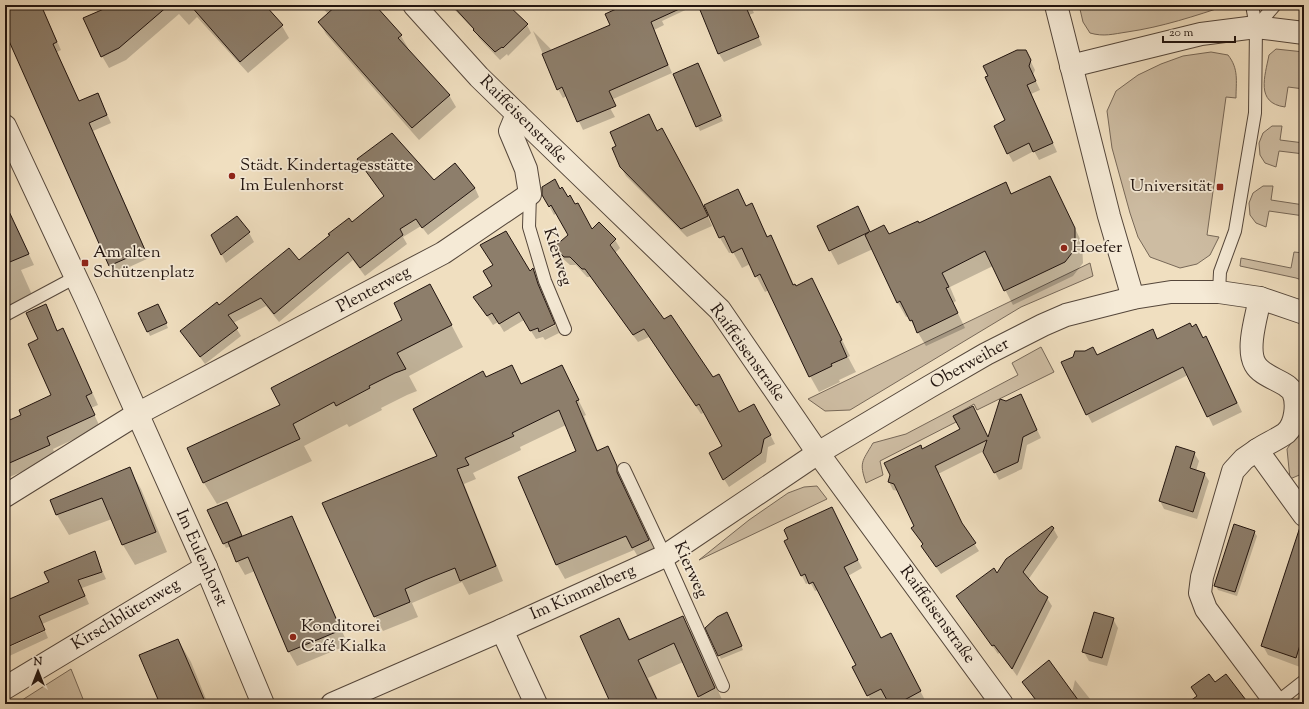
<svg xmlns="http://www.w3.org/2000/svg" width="1309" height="709" viewBox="0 0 1309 709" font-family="'Sorts Mill Goudy',serif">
<rect width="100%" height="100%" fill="#f0dfc0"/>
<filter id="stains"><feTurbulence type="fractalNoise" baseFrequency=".005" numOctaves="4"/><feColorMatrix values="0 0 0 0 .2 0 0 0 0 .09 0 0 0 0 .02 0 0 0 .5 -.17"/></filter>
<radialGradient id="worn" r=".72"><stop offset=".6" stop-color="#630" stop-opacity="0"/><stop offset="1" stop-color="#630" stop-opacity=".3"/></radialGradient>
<g fill="#cdbca2" stroke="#776858">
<path d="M1079,5H1228C1195,16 1162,27 1127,32C1113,34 1104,37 1090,33L1083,22Z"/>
<path d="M1276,49L1304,52V89L1288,87L1285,107C1255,103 1265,76 1269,55Z"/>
<path d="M1211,52L1228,55C1239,69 1236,81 1236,98L1226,97L1207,235L1219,237L1210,255L1197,264L1180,268L1150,257L1138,237L1130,213L1112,148L1107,111L1116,91L1138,75L1161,64L1183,56Z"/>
<path d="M1272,126H1282L1280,140L1304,143V154L1279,151L1276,167L1265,163L1260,155L1259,143L1263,133Z"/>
<path d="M1263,186H1273L1271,200L1304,205V216L1269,211L1266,227L1256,223L1250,215L1249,203L1253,193Z"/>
<path d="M1294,252L1304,253V281L1296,278L1240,266L1241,258L1291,268Z"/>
<path d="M1090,263L1093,276L1021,307L850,410L825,411L808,399Z"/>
<path d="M1041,347L1054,372L977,410L974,404L953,416L956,422L880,461L883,475L866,483C859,462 862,462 873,443L906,434L1018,375L1012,363Z"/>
<path d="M1304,426V473L1290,479L1287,449L1297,434Z"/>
<path d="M817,486L827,499L699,560L749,520L788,493L804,487Z"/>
<path d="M71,669L85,704H18L19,702Z"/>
</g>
<g fill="#0003">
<path d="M5,5H41L61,50L57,52L79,102L102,103L111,123L93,131L149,258L114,274L110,265L5,28Z"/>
<path d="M116,5H270L266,8L282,26L289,38L248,73L197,17L189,25L179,14L126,60L109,68L102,56Z"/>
<path d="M320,5H374L401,36L408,48L407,49L449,95L456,107L419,140L326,34L319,22L328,14Z"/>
<path d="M450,5H513L510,8L527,25L531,33L508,56L507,54L500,60L479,38L475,31Z"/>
<path d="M627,5H696L662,21L664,25L654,30L672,73L604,103L610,108L615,117L583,130L567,96L563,98L558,89L533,31L603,102L611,26Z"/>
<path d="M699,5H750L754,13L749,15L762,45L724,62L719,54Z"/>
<path d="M1030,60L1035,70L1033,75L1040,90L1031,94L1057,152L1039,160L1034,151L1013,162L1008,153L1007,121L989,76Z"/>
<path d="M700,69L723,121L700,131L674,75Z"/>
<path d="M649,116L657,132L704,207L712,226L687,237L626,176L621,167L617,146Z"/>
<path d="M358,160L434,182L455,164L475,188L479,197L428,235L421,226L403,237L407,244L365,276L353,260L279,322L266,306L233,323L241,336L205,364L181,331L219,306L299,262L330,236L329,234L352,223L385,197Z"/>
<path d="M1049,177L1057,191L1082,243L1083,263L1073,276L1013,305L993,266L950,287L956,301L953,303L965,328L926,346L908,316L906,317L898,303L873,249L838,265L818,227L857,208L871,233L889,235L919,224L1005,183L1012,195Z"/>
<path d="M560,190L567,198L592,231L615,240L620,248L615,253L664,321L713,378L739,413H759L775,444L768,447L766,462L729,487L724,479L723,446L705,412L701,414L649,337L638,342L591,277H587L576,265H570L560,256L555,248L569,235L557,213L554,215L543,195Z"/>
<path d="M738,190L747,207L751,205L768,237L770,236L779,252L794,285L795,287L811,279L820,295L850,356L848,357L856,372L839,380L840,382L819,392L810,376L769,290L765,292L750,264L742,268L733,252L729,253L720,238L706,205Z"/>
<path d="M5,203L34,265L21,270L33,297L5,310Z"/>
<path d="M249,233L254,242L226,263L222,255Z"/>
<path d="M533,269L538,278L543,294L555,323L539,331V333L556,325L559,333L545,340L543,337L536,339L524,320L504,332L498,322L493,325L475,298L530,272Z"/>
<path d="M46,305L58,332L62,330L69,341L98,405L91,408L100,427L53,449L56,457L5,479V423L22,415L53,396L39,340Z"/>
<path d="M442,307L463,347L409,376L417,391L407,395L381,408L382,410L349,427L347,424L304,446L312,461L217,504L204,483L188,449L281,406Z"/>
<path d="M160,309L168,328L150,336L139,313Z"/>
<path d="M1192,328L1211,346L1242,412L1213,426L1188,375L1092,423L1087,414L1098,356L1157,340Z"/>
<path d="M512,366L522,385L561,366L586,415L584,416L598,451L607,447L615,461L625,482V487L657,555L641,562L634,550L565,579L557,565L519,477L578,452L566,425L520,447L521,450L473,473L476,479L464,484L503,581L469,595L462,582L433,594L412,603L418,617L383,631L375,616L439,456L486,378Z"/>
<path d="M1021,395L1041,438L1027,445L1022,469L999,480L984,451L938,474L964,528L979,551L941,574L927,554L923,545L912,528L915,526L899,491L893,490L889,482L922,450L988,439L1006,402Z"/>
<path d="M1194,453L1199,461L1196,471L1204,473L1209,481L1197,519L1164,509L1160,501Z"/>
<path d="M129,468L141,489L167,552L135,565L123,545L112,519L69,535L57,515Z"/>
<path d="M229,507L242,538L291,517L299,531L348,645L297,666L289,652L255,571L245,575L237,561L231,546L226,548L224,544Z"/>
<path d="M836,517L862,568L848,576L881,639L895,642L927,704H890L886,697L873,704L853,667L857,665L818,590L815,591L810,582L806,584L802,576Z"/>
<path d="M1053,528L1058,537L1028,580L1039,592L1047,598L1052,606L1017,676L1000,652L998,654L957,596L997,575Z"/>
<path d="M1254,532L1257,536L1237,596L1218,590L1216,586Z"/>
<path d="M94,552L106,579L82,588L89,604L42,624L5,647V602L50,582Z"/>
<path d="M1304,557V656L1300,667L1268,655L1263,646Z"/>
<path d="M682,617L693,635L724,704H703L683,662L648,678L660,704H612L619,619L631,640Z"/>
<path d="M729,617L743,650L721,659L719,655Z"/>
<path d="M1113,619L1118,628L1107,666L1089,661L1084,652Z"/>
<path d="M45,631L48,638L5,658V649Z"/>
<path d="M178,640L191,662L208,704H161Z"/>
<path d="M1075,680L1094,704H1038L1023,682L1072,693Z"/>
<path d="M1304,691V704H1295L1293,701Z"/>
</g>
<g fill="#8d7e6b" stroke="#21140f">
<path d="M5,5H41L57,42L53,44L79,101L98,93L107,115L89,123L145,250L109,266L5,32Z"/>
<path d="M113,5H169L119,48L101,57L83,18Z"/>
<path d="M190,5H265L283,25L240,62Z"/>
<path d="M337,5H375L402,35L398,38L450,95L412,128L318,22Z"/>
<path d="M452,5H508L528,24L503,48L502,47L495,52L473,30L474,29Z"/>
<path d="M625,5H688L651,22L668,65L609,91L616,106L577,122L562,87L557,90L542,54L610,25L605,14Z"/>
<path d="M698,5H745L759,37L718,54Z"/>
<path d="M1017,50H1026L1031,60L1029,66L1036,81L1027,85L1053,143L1033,152L1029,143L1007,154L994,126L1005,120L985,77L988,76L983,66Z"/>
<path d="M698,63L721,116L696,127L673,74Z"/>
<path d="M649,114L657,131L662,128L699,197L708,216L681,229L620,167L612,148L616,146L610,132Z"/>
<path d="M392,133L434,180L455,163L475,188L422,228L416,219L400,229L403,235L360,268L348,252L274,314L261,298L228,315L238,328L200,357L180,331L217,302L219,305L289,248L299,260L330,235L328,234L349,218L352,222L384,196L357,159Z"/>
<path d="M1050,176L1075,228V249L1065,262L1004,291L985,251L942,273L949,287L946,288L958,313L917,333L912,320L910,321L900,301L897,303L865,235L869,232L829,251L817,226L858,206L870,232L884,225L889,234L918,221L919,223L1006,182L1011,194Z"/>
<path d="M555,179L560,189L562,187L568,197L570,195L575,204L578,203L592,229L599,222L616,239L610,245L664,319L671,315L713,377L719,374L739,412L754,404L771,435L764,439L761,453L723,480L709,453L722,446L699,404L696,406L644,329L633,335L585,269H582L570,257H564L554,247L568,235L551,205L549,207L542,195V187Z"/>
<path d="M738,189L746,206L752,203L767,237L771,235L793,285L795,284L796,286L812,278L842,340L840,341L847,357L831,364L832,366L809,377L760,274L755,277L742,248L732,253L724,236L719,238L704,205Z"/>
<path d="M5,203L29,254L5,264Z"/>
<path d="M237,216L250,232L221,255L211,235Z"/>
<path d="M506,231L530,271L533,268L538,284L555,324L539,332L538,328L530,331L519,312L499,324L492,313L487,316L473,297L492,286L483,271L493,265L480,245Z"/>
<path d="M430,284L452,325L397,353L406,369L395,373L369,386L370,388L336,406L334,402L293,424L300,439L203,483L187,448L280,405L271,388L402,320L394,303Z"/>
<path d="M46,304L57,331L63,328L92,393L86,396L95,415L47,437L50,445L5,465V422L21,415L19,410L51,395L28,344L38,339L26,313Z"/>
<path d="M158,304L167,323L147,332L138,313Z"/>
<path d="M1190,323L1192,327L1196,324L1203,338L1206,336L1237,403L1207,417L1183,367L1086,415L1061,362L1073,357L1075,351H1085L1093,347L1097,355L1153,329L1157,339Z"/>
<path d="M512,365L521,384L562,365L579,400L576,401L597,451L608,446L617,466V472L649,540L632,548L626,536L556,565L518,477L576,451L559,410L512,433L514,436L465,458L469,465L457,469L496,566L460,581L455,568L425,580L405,589L410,602L374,617L322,503L437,456L413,409L483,371L486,377Z"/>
<path d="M1021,394L1037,430L1023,437L1018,462L994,473L983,452L987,440L935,466L962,523L976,543L936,567L921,546L923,544L911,528L914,526L894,484L888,482L890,475L884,463L921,445L922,449L960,429L953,416L973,406L988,437L1000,399L1006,401Z"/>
<path d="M1176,446L1195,452L1190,468L1205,473L1193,512L1159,501Z"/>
<path d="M130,467L156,532L122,545L102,498L56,515L50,500Z"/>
<path d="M227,502L242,536L223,544L207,510Z"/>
<path d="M832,507L858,560L844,567L881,638L891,633L921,691L897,704H889L881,689L867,696L852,667L856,665L813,582L809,584L805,574L801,576L784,541L788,539L784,530L786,528Z"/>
<path d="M292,516L341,630L288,652L248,557L236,562L228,542Z"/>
<path d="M1234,524L1255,531L1235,592L1214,586Z"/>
<path d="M1052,526L1054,528L1023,572L1039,591L1048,597L1012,669L994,645L992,646L956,596L994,568L997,573L1006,559Z"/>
<path d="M1300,527L1304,528V632L1296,658L1261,646Z"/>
<path d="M95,551L102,572L78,580L85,596L39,616L45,630L5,648V601L49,582L44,572Z"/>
<path d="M727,612L742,646L718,656L705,628L717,617Z"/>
<path d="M1094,612L1114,618L1102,658L1082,652Z"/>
<path d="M683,616L715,688L698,697L674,643L638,660L659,704H611L580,636L619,618L629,640Z"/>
<path d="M178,639L206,704H160L139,655Z"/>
<path d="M1049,660L1081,704H1039L1022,682Z"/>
<path d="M1209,674L1215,682L1226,674L1249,704H1186L1197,696L1191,687Z"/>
</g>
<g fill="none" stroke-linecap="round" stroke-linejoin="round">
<g stroke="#55473b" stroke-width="14">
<g id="lane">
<path d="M1256,27L1275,5"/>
<path d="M530,194L529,227L545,281L565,329"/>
<path d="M1219,292L1220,272L1235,231L1255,113L1256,27L1252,5"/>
<path d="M5,315L76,277"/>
<path d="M624,469L665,556L723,686"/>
<path d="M1276,703L1304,681"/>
</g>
</g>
<g stroke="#55473b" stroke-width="24">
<g id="street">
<path d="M414,5L479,77L517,114L720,310L818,453L1002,704"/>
<path d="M1056,5L1109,216L1133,298"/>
<path d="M1071,66L1201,34L1256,27L1304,33"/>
<path d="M5,126L86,299L206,567L263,704"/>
<path d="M1260,298C1257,315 1246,348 1255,364C1261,375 1277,379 1287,386C1289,388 1292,390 1293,392C1298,403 1296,424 1286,433C1278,439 1266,444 1257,450L1304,515"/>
<path d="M1257,450L1244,459L1233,471L1202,577L1200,593L1206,609L1277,704"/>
<path d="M5,496L137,414L443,253L530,194L526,169L510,131L517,114"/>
<path d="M502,630L536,704"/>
<path d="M5,688L206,567"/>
<path d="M332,704L502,630L665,556L818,453L929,387L986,354L1043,325L1066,315L1133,298L1171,292H1219L1260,298L1304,313"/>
</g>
</g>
<use href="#lane" stroke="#f5ead6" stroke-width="12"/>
<use href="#street" stroke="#f5ead6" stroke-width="22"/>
</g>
<g fill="#8f2418" stroke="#f5ead6" stroke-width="1.5">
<circle cx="232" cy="176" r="4"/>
<rect x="1216" y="183" width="8" height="8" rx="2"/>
<circle cx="1064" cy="248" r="4"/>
<rect x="81" y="259" width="8" height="8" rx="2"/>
<circle cx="293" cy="637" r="4"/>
</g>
<g text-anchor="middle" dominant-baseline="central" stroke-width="3.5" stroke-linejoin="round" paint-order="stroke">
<g font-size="17" fill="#21140f" stroke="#f5ead6">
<text transform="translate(523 120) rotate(45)">Raiffeisenstraße</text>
<text transform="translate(557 257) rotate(72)">Kierweg</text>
<text transform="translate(374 290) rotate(-28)">Plenterweg</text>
<text transform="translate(747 353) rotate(54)">Raiffeisenstraße</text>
<text transform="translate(970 364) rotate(-29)">Oberweiher</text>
<text transform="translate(201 558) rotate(66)">Im Eulenhorst</text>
<text transform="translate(690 570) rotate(66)">Kierweg</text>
<text transform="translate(583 593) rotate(-24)">Im Kimmelberg</text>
<text transform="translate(126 615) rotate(-31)">Kirschblütenweg</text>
<text transform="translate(937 615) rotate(54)">Raiffeisenstraße</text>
</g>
<g font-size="17" fill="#21140f" stroke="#f5ead6" text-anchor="start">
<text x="240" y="166">Städt. Kindertagesstätte<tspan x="240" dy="20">Im Eulenhorst</tspan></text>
<text x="1212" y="187" text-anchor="end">Universität</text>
<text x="1072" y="248">Hoefer</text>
<text x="93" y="253">Am alten<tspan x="93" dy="20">Schützenplatz</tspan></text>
<text x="301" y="627">Konditorei<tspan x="301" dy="20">Café Kialka</tspan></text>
</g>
</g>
<rect width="1309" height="709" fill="none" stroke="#f0dfc0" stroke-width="20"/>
<rect x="6" y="6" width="1297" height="697" fill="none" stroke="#21140f" stroke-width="2"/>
<rect x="10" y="10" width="1289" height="689" fill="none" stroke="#21140f"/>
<g transform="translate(38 671)" stroke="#f5ead6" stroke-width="3" paint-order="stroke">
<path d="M0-3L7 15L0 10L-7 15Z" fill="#21140f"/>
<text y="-6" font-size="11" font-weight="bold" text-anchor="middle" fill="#21140f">N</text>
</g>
<path d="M1163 36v6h72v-6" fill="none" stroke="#21140f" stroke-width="2"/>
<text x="1169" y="36" font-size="12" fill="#21140f" stroke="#f5ead6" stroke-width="3" paint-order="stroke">20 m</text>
<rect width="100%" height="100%" filter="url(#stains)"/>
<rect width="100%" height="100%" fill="url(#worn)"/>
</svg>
